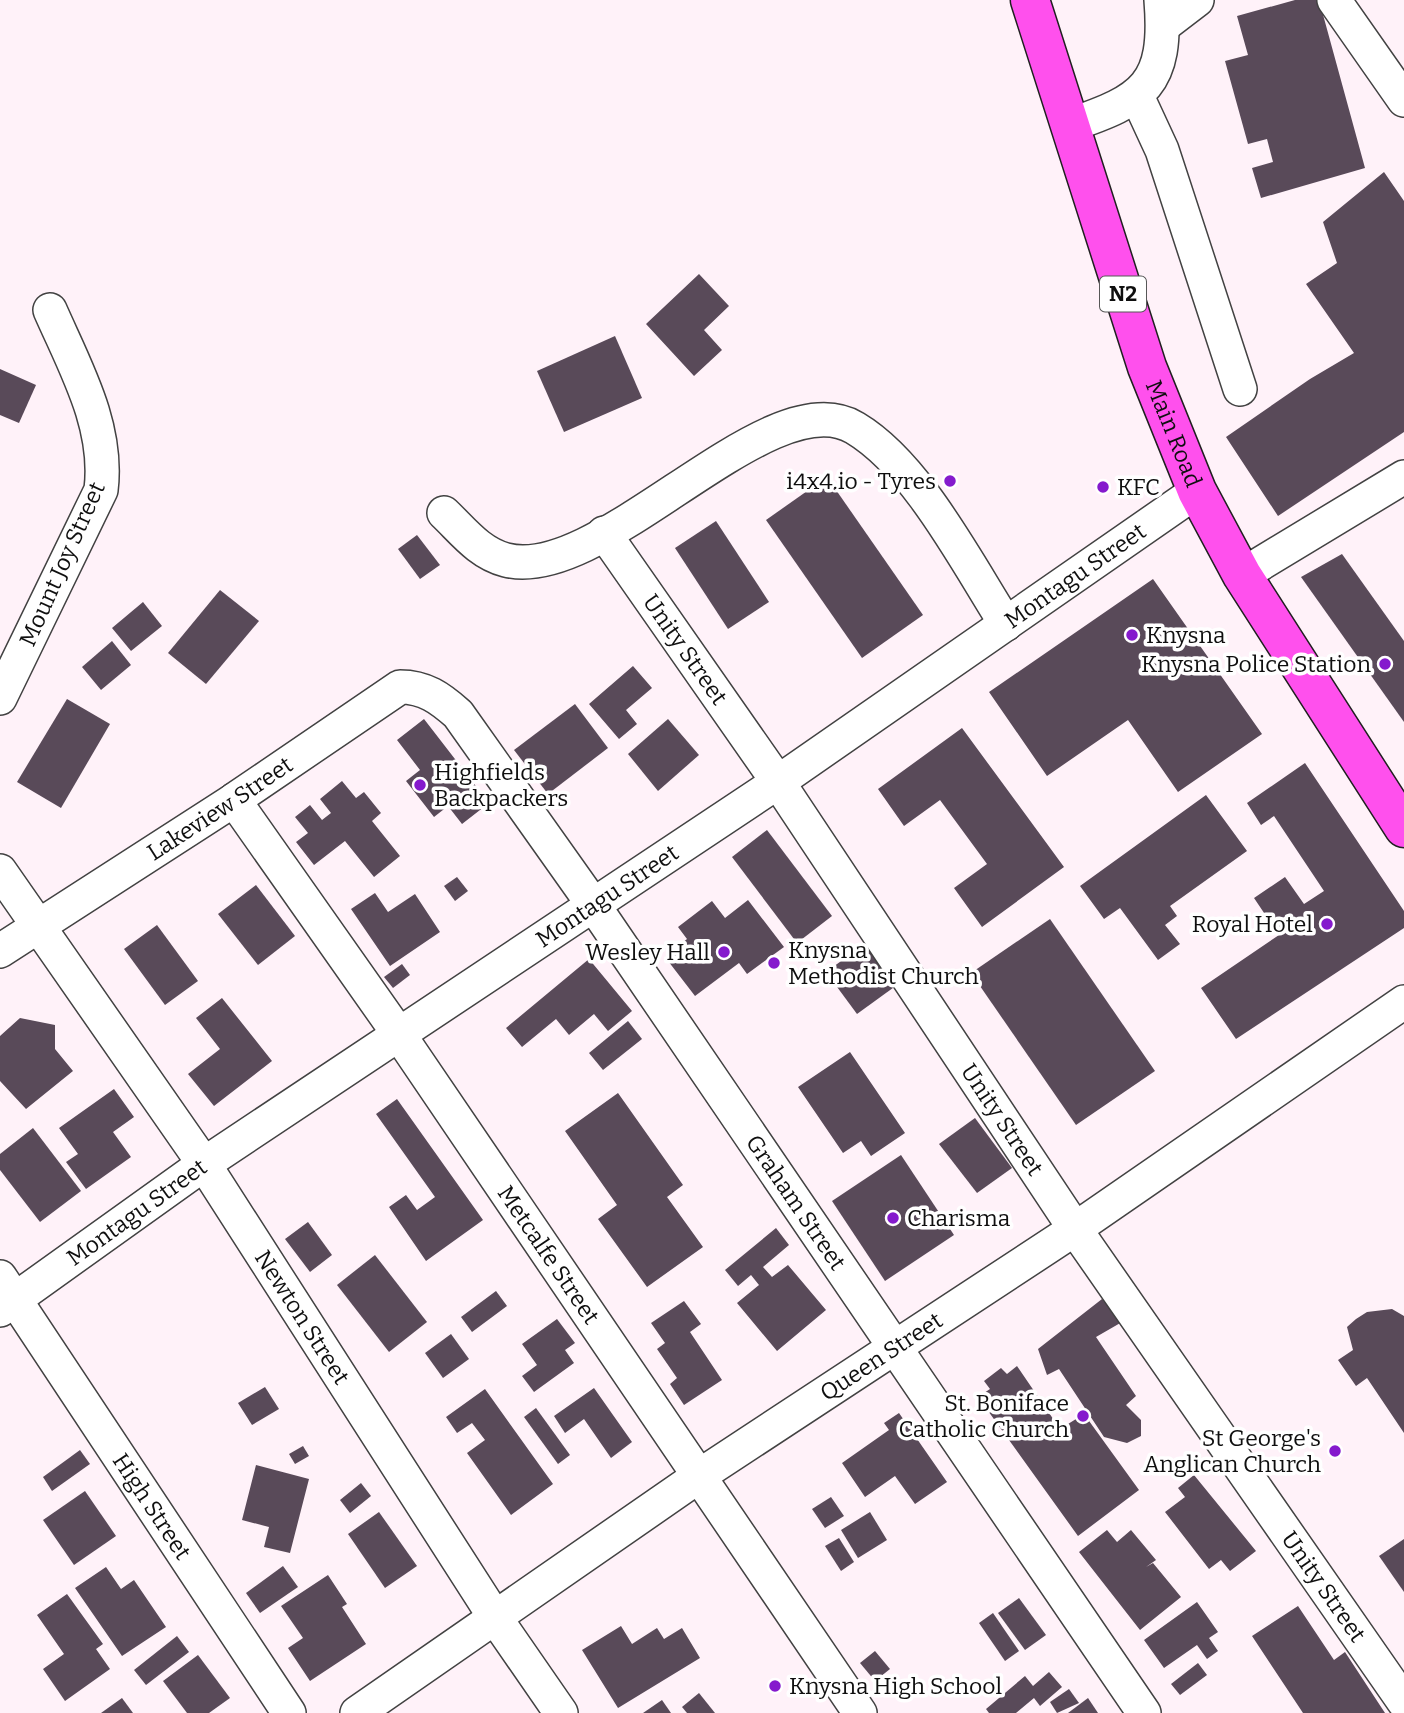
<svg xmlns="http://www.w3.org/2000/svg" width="1404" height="1713" viewBox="0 0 1404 1713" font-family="Bitter,serif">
<rect width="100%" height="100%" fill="#fff2f9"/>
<g fill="#594a59">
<path d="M1295,0H1319L1365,168L1261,198L1252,168L1273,162L1267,139L1248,144L1225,61L1248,55L1237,16Z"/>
<path d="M1384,172L1404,201V432L1278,516L1226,437L1310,379L1354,353L1306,284L1337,263L1323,222Z"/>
<path d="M699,274L729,306L704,330L722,350L694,376L646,324Z"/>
<path d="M615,336L642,398L564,432L537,371Z"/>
<path d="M0,369L36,385L19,423L0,415Z"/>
<path d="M827,477L923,615L862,658L766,520Z"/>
<path d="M716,521L769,602L728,629L675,548Z"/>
<path d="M417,535L440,565L420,579L398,549Z"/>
<path d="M1342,554L1404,641V722L1301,577Z"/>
<path d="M1153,579L1262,734L1178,792L1128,720L1047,776L989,692Z"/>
<path d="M220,590L259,621L206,684L168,653Z"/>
<path d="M143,602L162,626L131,651L112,628Z"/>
<path d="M112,641L131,665L101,690L82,667Z"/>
<path d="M633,666L652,688L626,710L637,724L619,739L589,704Z"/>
<path d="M67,699L110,724L61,808L17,782Z"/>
<path d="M575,704L608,748L548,794L514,750Z"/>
<path d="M424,719L489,803L462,824L448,806L434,817L406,781L420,770L397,740Z"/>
<path d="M668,719L699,755L658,791L628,754Z"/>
<path d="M962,728L1064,867L982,927L954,888L987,864L940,800L904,826L878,789Z"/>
<path d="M1305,763L1404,911V928L1236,1039L1201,988L1279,935L1254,898L1285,877L1304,904L1324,891L1274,816L1261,825L1247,803Z"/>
<path d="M342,781L356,798L364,792L381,813L372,821L400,856L374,877L345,841L314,865L296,842L308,833L295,817L310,805L322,820L331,813L320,799Z"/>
<path d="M1206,795L1247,851L1170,906L1177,916L1165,925L1180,944L1158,960L1120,908L1104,919L1080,886Z"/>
<path d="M767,830L832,916L797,943L732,857Z"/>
<path d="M457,877L468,891L455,901L444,886Z"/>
<path d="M256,885L295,936L258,965L218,914Z"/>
<path d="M375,893L388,912L415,894L440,932L390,966L351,909Z"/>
<path d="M748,900L784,947L747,974L739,963L695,996L665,957L687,939L678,927L712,901L725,918Z"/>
<path d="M1050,919L1155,1071L1076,1125L971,973Z"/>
<path d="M157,925L198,981L165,1005L124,949Z"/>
<path d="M866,943L897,985L857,1014L826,972Z"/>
<path d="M589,959L632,1011L608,1031L594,1014L569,1035L556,1019L522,1047L506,1028Z"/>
<path d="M402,964L410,975L393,988L384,977Z"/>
<path d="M222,998L272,1061L214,1106L188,1074L220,1049L196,1018Z"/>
<path d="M20,1018L55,1025V1049L73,1071L26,1109L0,1081V1036Z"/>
<path d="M628,1021L642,1039L603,1070L589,1053Z"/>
<path d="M850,1052L905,1133L871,1156L861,1141L843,1153L798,1087Z"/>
<path d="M114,1089L134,1117L113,1132L131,1157L86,1189L66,1162L78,1154L59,1128Z"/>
<path d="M618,1093L683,1185L667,1197L703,1247L647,1287L598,1219L617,1205L565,1131Z"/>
<path d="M397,1099L483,1220L426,1261L389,1207L406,1195L417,1210L435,1197L376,1114Z"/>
<path d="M975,1118L1012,1168L977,1193L939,1144Z"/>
<path d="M33,1128L81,1191L40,1222L0,1170V1154Z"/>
<path d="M901,1155L954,1235L885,1281L832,1201Z"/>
<path d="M308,1222L332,1255L310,1272L285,1239Z"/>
<path d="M776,1228L789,1245L763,1267L772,1277L788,1265L826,1310L777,1351L737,1303L759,1285L751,1275L738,1286L725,1270Z"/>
<path d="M375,1255L427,1322L389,1352L337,1285Z"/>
<path d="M496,1291L507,1306L472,1332L461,1317Z"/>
<path d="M1102,1299L1122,1322L1096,1337L1136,1396L1126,1405L1141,1420V1436L1127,1443L1104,1437L1059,1369L1047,1375L1038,1349Z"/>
<path d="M684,1301L701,1324L690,1332L722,1380L684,1405L670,1384L677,1378L657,1349L665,1343L651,1323Z"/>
<path d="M1392,1309L1404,1316V1433L1367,1378L1356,1386L1338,1360L1353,1350L1347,1327L1356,1319L1367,1312Z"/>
<path d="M557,1319L575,1343L565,1350L574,1363L534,1392L522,1376L537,1365L522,1344Z"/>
<path d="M451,1334L469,1359L443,1378L425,1353Z"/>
<path d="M1017,1366L1060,1429L1084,1414L1139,1490L1078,1536L978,1397L990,1389L984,1381L1001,1368L1007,1374Z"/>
<path d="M265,1387L279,1409L252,1425L238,1403Z"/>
<path d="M594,1388L632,1442L611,1458L584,1419L565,1433L554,1416Z"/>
<path d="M485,1389L553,1484L511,1515L467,1453L485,1440L472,1423L457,1433L446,1417Z"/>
<path d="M536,1408L570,1455L558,1464L524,1417Z"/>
<path d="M899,1413L947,1482L915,1504L895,1476L865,1497L842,1463L889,1430L884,1423Z"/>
<path d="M303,1446L309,1456L295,1464L289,1454Z"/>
<path d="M80,1450L90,1464L52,1491L43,1477Z"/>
<path d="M256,1465L309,1479L290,1553L264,1547L269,1527L242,1520Z"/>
<path d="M1194,1475L1256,1551L1230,1571L1221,1560L1209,1569L1165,1512L1185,1497L1178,1488Z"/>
<path d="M361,1483L371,1496L350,1513L340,1500Z"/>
<path d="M85,1491L116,1536L74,1565L43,1520Z"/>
<path d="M831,1497L844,1516L825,1528L812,1509Z"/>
<path d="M379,1512L417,1566L385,1588L348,1534Z"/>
<path d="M870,1512L887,1540L858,1558L841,1530Z"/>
<path d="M1107,1530L1117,1542L1131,1530L1156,1560L1146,1567L1153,1563L1181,1597L1140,1630L1079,1552Z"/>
<path d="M839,1538L854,1562L841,1571L825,1546Z"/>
<path d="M1404,1539V1592L1379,1556Z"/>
<path d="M283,1566L298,1587L260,1613L246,1593Z"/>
<path d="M106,1567L121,1589L134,1580L166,1627L122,1656L75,1588Z"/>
<path d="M328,1575L347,1604L342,1607L366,1644L310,1681L288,1648L303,1638L281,1606Z"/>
<path d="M67,1594L103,1644L96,1649L110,1669L65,1701L43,1669L64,1654L37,1615Z"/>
<path d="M1019,1598L1046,1635L1025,1650L998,1613Z"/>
<path d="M1197,1602L1218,1632L1209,1638L1218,1651L1207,1659L1197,1645L1164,1668L1144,1640Z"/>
<path d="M1298,1606L1334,1660L1345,1652L1385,1713H1303L1252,1636Z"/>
<path d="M993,1613L1019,1651L1005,1661L979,1623Z"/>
<path d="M621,1626L632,1644L657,1628L664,1639L682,1628L700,1658L618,1708L582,1650Z"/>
<path d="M177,1636L189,1652L146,1685L134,1670Z"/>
<path d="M875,1651L890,1669L875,1681L860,1663Z"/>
<path d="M198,1655L230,1698L209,1713H187L163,1681Z"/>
<path d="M1198,1663L1207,1675L1180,1695L1171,1684Z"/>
<path d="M1049,1672L1062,1687L1040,1706L1034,1698L1016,1713H989L986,1709L1025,1676L1033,1686Z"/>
<path d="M1069,1689L1079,1703L1057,1713L1050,1702Z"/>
<path d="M699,1693L715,1713H687L682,1707Z"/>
<path d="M122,1698L133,1713H101Z"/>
<path d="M1088,1698L1098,1713H1068Z"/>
<path d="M662,1700L671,1713H643Z"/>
</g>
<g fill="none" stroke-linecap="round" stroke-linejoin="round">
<g stroke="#424242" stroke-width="36">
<g id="minor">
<path d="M1334,0L1404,100"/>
<path d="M1163,26L1197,0"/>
<path d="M1137,96L1162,150L1240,389"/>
<path d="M1070,125C1144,100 1168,85 1161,0"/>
<path d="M444,513C463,531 479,553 506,560C602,585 770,376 855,428C917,465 967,563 1006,624"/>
<path id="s1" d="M604,533L778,782L1075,1229L1404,1702"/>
<path d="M1242,575L1404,477"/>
<path d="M0,698L101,490C109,426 75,367 50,310"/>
<path id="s2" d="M234,800L398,1033L860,1713"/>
<path id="s3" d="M0,871L204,1164L496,1619L561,1713"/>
<path id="s4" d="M0,951L234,800L400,687C425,687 440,698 458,714L592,903L1144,1713"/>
<path id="s5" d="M0,1277L289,1713"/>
<path id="s6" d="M0,1310L204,1164L778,782L1197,491"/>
<path id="s7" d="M357,1713L699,1476L1075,1229L1404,1002"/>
</g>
</g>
<g stroke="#202020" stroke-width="41">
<g id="highway">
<path id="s8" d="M1030,0L1147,367L1197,491L1242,575L1404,828"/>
</g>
</g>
<use href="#minor" stroke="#fff" stroke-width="33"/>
<use href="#highway" stroke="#ff50ed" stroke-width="38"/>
</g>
<g fill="#851acd" stroke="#fff" stroke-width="2.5">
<circle cx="950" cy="481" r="7"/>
<circle cx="1103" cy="487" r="7"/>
<circle cx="1132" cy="635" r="7"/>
<circle cx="1385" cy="664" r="7"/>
<circle cx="420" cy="785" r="7"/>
<circle cx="1327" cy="924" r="7"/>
<circle cx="724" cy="952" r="7"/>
<circle cx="774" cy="963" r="7"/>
<circle cx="893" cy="1218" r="7"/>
<circle cx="1083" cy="1416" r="7"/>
<circle cx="1335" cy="1451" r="7"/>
<circle cx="775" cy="1686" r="7"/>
</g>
<g text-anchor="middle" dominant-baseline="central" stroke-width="7" stroke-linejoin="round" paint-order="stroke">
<rect fill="#fff" stroke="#575757" stroke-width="2" x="1100" y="276.5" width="46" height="35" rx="5"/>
<g font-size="21" font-weight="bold" fill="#0f0f0f">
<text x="1123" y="294">N2</text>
</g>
<g font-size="23" fill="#0f0f0f" stroke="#fff">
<text stroke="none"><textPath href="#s8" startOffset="457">Main Road</textPath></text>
<text transform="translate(62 564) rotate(-66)">Mount Joy Street</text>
<text stroke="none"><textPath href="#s6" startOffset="1302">Montagu Street</textPath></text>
<text stroke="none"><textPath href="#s1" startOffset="142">Unity Street</textPath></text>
<text stroke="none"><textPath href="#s4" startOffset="262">Lakeview Street</textPath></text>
<text stroke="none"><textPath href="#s6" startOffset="735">Montagu Street</textPath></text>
<text stroke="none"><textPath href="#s1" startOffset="709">Unity Street</textPath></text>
<text stroke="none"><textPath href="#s4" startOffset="1139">Graham Street</textPath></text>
<text stroke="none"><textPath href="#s6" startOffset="168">Montagu Street</textPath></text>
<text stroke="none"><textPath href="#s2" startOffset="553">Metcalfe Street</textPath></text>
<text stroke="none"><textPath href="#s3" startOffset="539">Newton Street</textPath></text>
<text stroke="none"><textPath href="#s7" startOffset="634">Queen Street</textPath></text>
<text stroke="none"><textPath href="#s5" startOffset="275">High Street</textPath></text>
<text stroke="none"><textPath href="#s1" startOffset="1276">Unity Street</textPath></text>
</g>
<g font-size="23" fill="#0f0f0f" stroke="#fff" text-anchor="end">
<text x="936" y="481">i4x4.io - Tyres</text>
<text x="1117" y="487" text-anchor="start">KFC</text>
<text x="1146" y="635" text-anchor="start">Knysna</text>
<text x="1371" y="664">Knysna Police Station</text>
<text x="434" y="772" text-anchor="start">Highfields<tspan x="434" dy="26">Backpackers</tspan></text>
<text x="1313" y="924">Royal Hotel</text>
<text x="788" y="950" text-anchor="start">Knysna<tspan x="788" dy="26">Methodist Church</tspan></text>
<text x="710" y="952">Wesley Hall</text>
<text x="907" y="1218" text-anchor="start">Charisma</text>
<text x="1069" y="1403">St. Boniface<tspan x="1069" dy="26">Catholic Church</tspan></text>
<text x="1321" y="1438">St George's<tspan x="1321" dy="26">Anglican Church</tspan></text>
<text x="789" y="1686" text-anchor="start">Knysna High School</text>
</g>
</g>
</svg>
